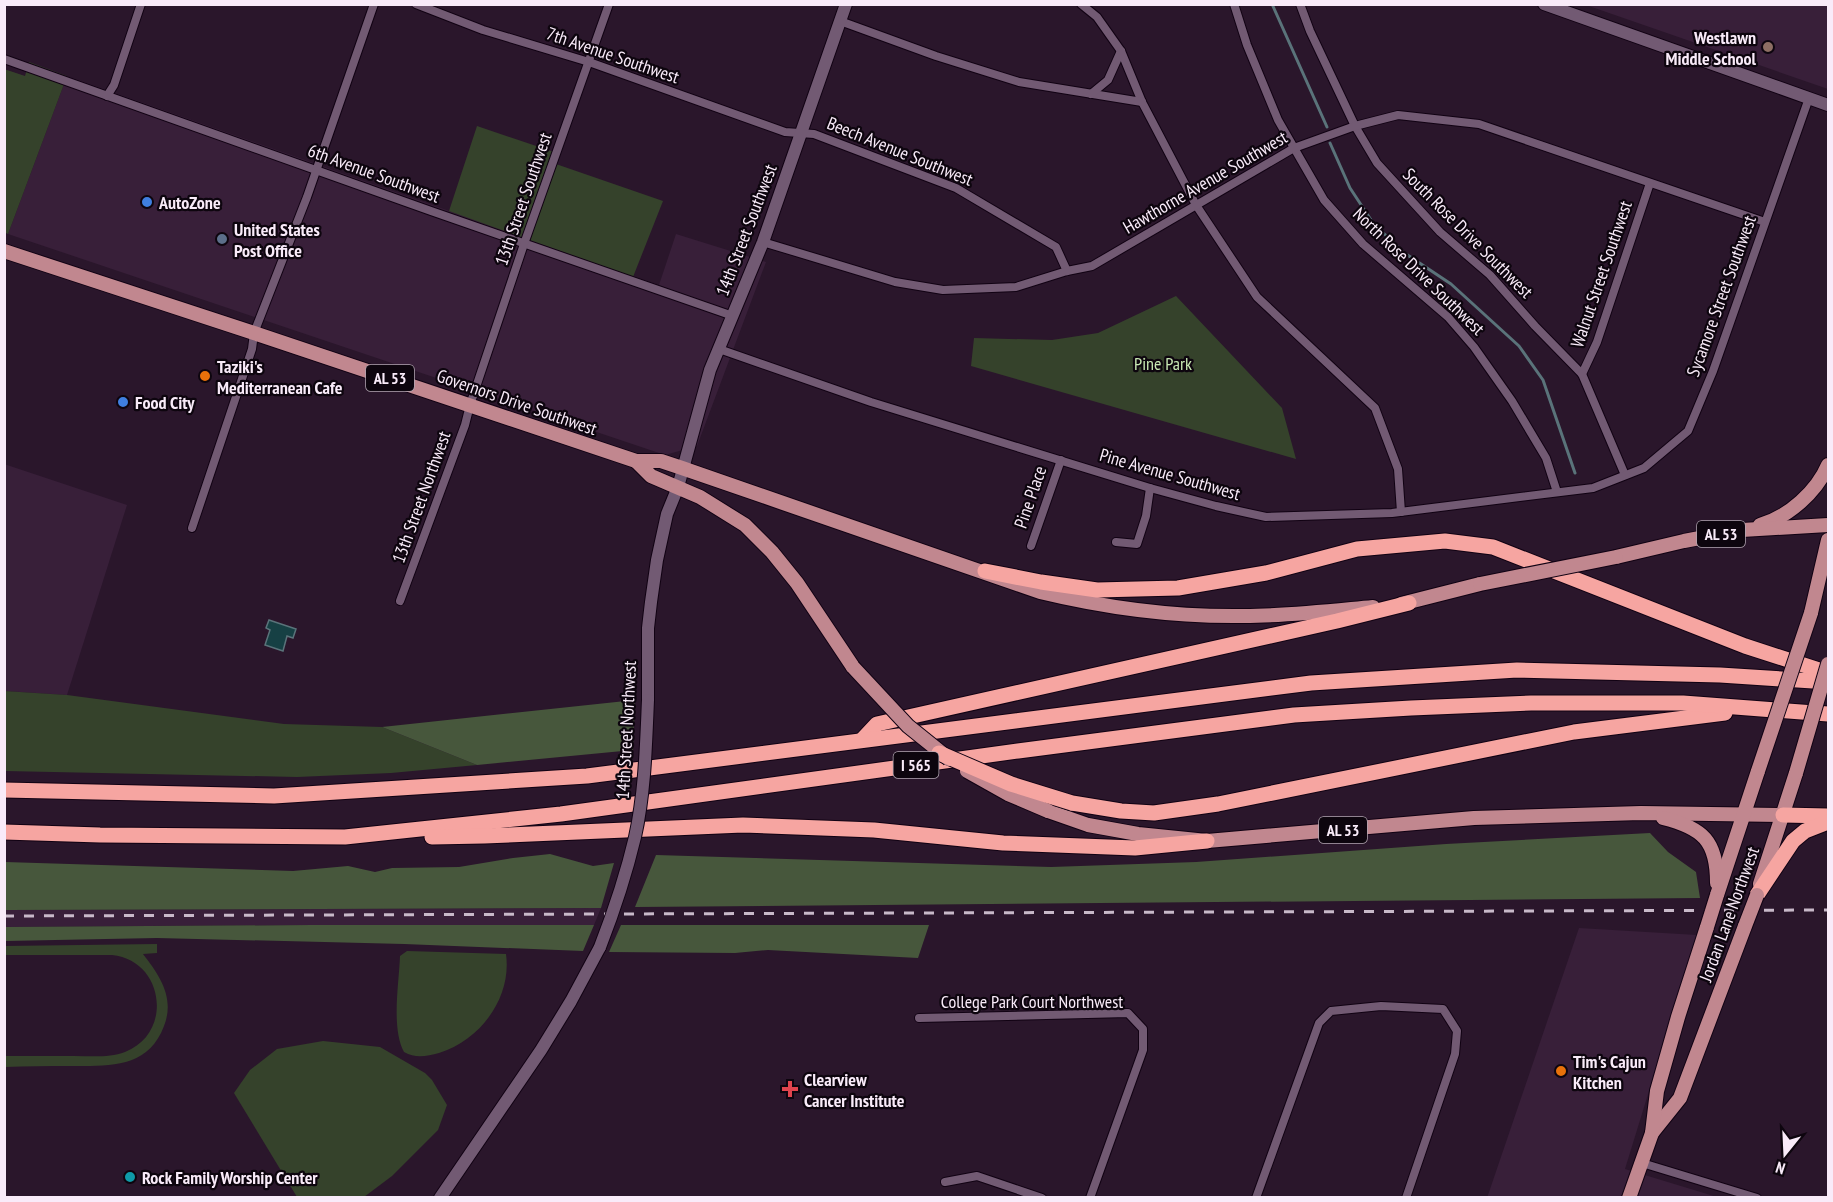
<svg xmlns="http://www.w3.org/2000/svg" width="1833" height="1202" viewBox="0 0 1833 1202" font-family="'PT Sans Narrow',sans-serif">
<rect width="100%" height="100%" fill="#2a162b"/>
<g fill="#381f39">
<path d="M1586,5H1828V89Z"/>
<path d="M67,76L659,285L676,234L766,262L697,446L665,455L8,234Z"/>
<path d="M4,464L127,505L67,695L5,691Z"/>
<path d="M601,908L594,925H312L5,927L4,910Z"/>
<path d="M1579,928L1697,935L1625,1169L1717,1197L1487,1198Z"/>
</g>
<g fill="#35422b">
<path d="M29,62L67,76L8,234L4,232V69L25,76Z"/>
<path d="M477,126L557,153L553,163L663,201L633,277L449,211Z"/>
<path d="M1176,296L1282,408L1296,459L971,366L974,338L1052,340L1098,333Z"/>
<path d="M4,691L67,695L284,724L382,727L477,765L391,773L297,777L5,771Z"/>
<path d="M157,944V953L143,954C160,976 175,998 164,1026C148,1069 108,1066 70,1066C48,1066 26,1066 5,1067V1056C28,1056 51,1056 74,1056C91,1056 109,1058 125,1052C174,1033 164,960 112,955H5V946Z"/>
<path d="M407,951L506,954C512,997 481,1040 439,1053C427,1056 416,1059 404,1052C391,1028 399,984 400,956Z"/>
<path d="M323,1041L380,1047L425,1073L432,1080L447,1105L438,1130L392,1176L364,1197H297L234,1093L250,1070L277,1049Z"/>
</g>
<g fill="#47573c">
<path d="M635,700L633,750L477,765L382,727Z"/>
<path d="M1650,833L1668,852L1696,872L1700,898L635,907L656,855L1051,867L1196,862L1446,844Z"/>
<path d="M550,854L593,866L614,863L601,908L5,910V862L293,871L348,866L375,872L392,868L459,867L513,858Z"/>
<path d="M312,925H594L583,951L404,944L157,938L5,941V927Z"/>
<path d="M621,925H929L918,958L768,950L735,953L609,952Z"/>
</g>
<path fill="#164044" stroke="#5a737a" stroke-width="1.5" d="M269,620L296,629L293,638L287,636L283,651L265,645L270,630L266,628Z"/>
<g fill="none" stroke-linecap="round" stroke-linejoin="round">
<g stroke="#5a737a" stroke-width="3">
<path d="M1272,4L1327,127"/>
<path d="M1330,143L1350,188L1373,223L1403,252L1451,284L1519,346L1543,380L1575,473"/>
</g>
<g stroke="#110213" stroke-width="10">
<g id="street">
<path d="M416,4L483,30L589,62L785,132L814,134L956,188L1056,247L1067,271"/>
<path d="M1081,4L1097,17L1121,51L1142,102L1196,205L1257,297L1375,408L1398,469L1401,512"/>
<path d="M1234,4L1247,45L1278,120L1324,200L1363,244L1448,317L1474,347L1512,401L1546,458L1557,492"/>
<path d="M1300,4L1310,31L1355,126L1377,163L1440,232L1490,275L1535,326L1582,374L1625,475"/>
<path d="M840,21L936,56L1019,82L1142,102"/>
<path d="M4,59L431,211L733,316"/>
<path d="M1091,94L1108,80L1121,51"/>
<path d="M107,96L114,85L141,4"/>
<path d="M763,242L895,282L943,290L1016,287L1067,271L1092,266L1294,148L1355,126L1398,115L1479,124L1765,222"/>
<path d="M719,349L871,402L1150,488L1216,506L1266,517L1392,513L1593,488L1644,468L1688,431L1713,371L1809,98"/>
<path d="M1582,374L1597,342L1650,183"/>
<path d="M192,528L252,349L254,333L307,197L374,4"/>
<path d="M1116,542L1137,544L1146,516L1150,488"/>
<path d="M1031,546L1061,460"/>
<path d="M400,601L465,425L470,405L524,244L609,4"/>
<path d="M919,1018L1128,1013L1143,1029V1050L1090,1198"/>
<path d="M1642,1163L1757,1198"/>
<path d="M945,1182L977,1176L1042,1198"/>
<path d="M1256,1198L1319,1023L1331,1011L1381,1006L1443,1009L1457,1031L1455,1054L1406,1198"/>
</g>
</g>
<g stroke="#110213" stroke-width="14">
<g id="secondary">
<path d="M1544,4L1828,105"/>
<path d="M648,700V628L651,602L657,560L667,514L678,487L710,370L763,242L846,4"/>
<path d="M440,1198L541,1050L571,1001L600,947"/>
</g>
</g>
<g stroke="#110213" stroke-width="16">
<g id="primary">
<path d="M4,251L254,333L636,461H661L682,468L1040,592C1106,608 1175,617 1244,616C1287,616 1330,611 1373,607"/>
<path d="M636,461L651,476L700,497L745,525L772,552L797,583L853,667"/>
<path d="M1760,525C1789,517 1817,491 1828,465"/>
<path d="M1616,557L1684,541L1742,530L1828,525"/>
<path d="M1401,604L1480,584"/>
<path d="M1811,613L1828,540"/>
<path d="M1048,811L1088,825L1138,834L1207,841L1474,818L1641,813L1783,815"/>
<path d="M1663,818C1703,828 1717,841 1717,883"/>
<path d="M1760,884L1796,773"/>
<path d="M1717,895L1758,771"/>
<path d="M1652,1133L1680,1098L1745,926"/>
<path d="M1629,1198L1652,1133L1657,1091L1678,1017L1707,927"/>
</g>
</g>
<g stroke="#110213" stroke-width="17">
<g id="highway">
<path d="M985,571L1041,582L1097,590L1178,588L1266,573L1357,549L1445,541L1493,547L1745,646L1828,673"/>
<path d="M862,740L877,724L1337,621L1409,603"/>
<path d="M4,790L274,796L587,776L1311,683L1517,670L1720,675L1828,682"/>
<path d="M1072,803L1121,811L1154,813L1218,804L1574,732L1725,713"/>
<path d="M1783,815L1828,816"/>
<path d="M4,832L100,835L345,837L561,814L1018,751L1294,715L1411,708L1531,703H1683L1828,714"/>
<path d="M432,837L484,836L743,825L874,830L1003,843L1135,848L1207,841"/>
<path d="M1757,895L1793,841L1805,831L1828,822"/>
</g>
</g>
<use href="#street" stroke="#725a73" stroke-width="8"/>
<use href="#secondary" stroke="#725a73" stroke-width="12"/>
<use href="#primary" stroke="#c1878f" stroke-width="14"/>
<use href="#highway" stroke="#f6a5a1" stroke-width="15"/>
<path stroke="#c8b9c9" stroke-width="3" stroke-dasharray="10 10" stroke-linecap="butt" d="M4,916L1828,910"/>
<g stroke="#110213" stroke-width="14" stroke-linecap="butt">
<path id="secondary-bridge" d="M600,947C614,911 626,875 635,837C645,792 646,745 648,700"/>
</g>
<g stroke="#110213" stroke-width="16" stroke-linecap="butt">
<g id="primary-bridge">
<path d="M1480,584L1616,557"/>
<path d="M853,667L908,726L949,759"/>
<path d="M967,771L1008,794L1048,811"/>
<path d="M1758,771L1811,613"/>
<path d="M1796,773L1828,664"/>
<path d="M1745,926L1757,895"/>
<path d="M1707,927L1717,895"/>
</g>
</g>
<g stroke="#110213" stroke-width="17" stroke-linecap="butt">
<path id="highway-bridge" d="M939,753L1011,784L1072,803"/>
</g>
<use href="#secondary-bridge" stroke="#725a73" stroke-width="12"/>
<use href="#primary-bridge" stroke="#c1878f" stroke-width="14"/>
<use href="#highway-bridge" stroke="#f6a5a1" stroke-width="15"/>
</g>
<circle fill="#8d6e63" stroke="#0d050e" stroke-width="2" cx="1768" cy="47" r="6"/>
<g fill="#3f7fe0" stroke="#0d050e" stroke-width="2">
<circle cx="147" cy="202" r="6"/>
<circle cx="123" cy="402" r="6"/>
</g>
<circle fill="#5c6f8a" stroke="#0d050e" stroke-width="2" cx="222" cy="239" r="6"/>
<g fill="#e8710a" stroke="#0d050e" stroke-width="2">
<circle cx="205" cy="376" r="6"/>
<circle cx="1561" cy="1071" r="6"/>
</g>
<path fill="#e0444e" stroke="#0d050e" stroke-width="2" d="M787 1080h6v6h6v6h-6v6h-6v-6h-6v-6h6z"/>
<circle fill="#0f9aa8" stroke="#0d050e" stroke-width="2" cx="130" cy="1177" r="6"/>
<g text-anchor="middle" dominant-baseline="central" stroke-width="4.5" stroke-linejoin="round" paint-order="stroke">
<g fill="#0d050e" stroke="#b2a6b2" stroke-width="1.5">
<rect x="366" y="365" width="48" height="26" rx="4.5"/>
<rect x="1697" y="521" width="48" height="26" rx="4.5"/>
<rect x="893.5" y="752" width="45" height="26" rx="4.5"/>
<rect x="1319" y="817" width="48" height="26" rx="4.5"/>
</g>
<g font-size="16" font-weight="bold" fill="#f9ebf9">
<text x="390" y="378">AL 53</text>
<text x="1721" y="534">AL 53</text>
<text x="916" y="765">I 565</text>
<text x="1343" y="830">AL 53</text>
</g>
<g font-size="18" font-weight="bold" fill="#f9ebf9" stroke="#0d050e" text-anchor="start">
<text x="1756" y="37" text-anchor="end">Westlawn<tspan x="1756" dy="21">Middle School</tspan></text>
<text x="159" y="202">AutoZone</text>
<text x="234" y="229">United States<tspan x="234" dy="21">Post Office</tspan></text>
<text x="217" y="366">Taziki's<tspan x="217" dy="21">Mediterranean Cafe</tspan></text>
<text x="135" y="402">Food City</text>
<text x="1573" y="1061">Tim's Cajun<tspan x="1573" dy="21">Kitchen</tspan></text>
<text x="804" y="1079">Clearview<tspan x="804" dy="21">Cancer Institute</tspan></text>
<text x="142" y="1177">Rock Family Worship Center</text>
</g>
<g font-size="18" fill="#f9ebf9" stroke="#0d050e">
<text transform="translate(613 55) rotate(19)">7th Avenue Southwest</text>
<text transform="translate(900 151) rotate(22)">Beech Avenue Southwest</text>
<text transform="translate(374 173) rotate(20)">6th Avenue Southwest</text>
<text transform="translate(1205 182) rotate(-30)">Hawthorne Avenue Southwest</text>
<text transform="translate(523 199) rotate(-71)">13th Street Southwest</text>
<text transform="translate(746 230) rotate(-69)">14th Street Southwest</text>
<text transform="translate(1468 233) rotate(45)">South Rose Drive Southwest</text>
<text transform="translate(1419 271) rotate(44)">North Rose Drive Southwest</text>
<text transform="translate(1601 274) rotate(-71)">Walnut Street Southwest</text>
<text transform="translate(1721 296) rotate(-70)">Sycamore Street Southwest</text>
<text transform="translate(517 402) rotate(19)">Governors Drive Southwest</text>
<text transform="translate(1170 474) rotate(16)">Pine Avenue Southwest</text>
<text transform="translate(421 497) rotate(-70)">13th Street Northwest</text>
<text transform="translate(1030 497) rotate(-71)">Pine Place</text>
<text transform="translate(626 730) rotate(-87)">14th Street Northwest</text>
<text transform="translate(1729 914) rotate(-70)">Jordan Lane Northwest</text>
<text x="1032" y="1001">College Park Court Northwest</text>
</g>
<g font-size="18" fill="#c8e8b3" stroke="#0d050e">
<text x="1163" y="363">Pine Park</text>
</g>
</g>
<rect width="1833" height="1202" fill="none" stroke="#f9ebf9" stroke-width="12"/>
<g transform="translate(1785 1154) rotate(198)" stroke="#0d050e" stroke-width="4.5" paint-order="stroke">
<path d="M0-4.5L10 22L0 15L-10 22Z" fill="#f9ebf9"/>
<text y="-9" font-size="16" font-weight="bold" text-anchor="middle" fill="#f9ebf9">N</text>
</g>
</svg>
